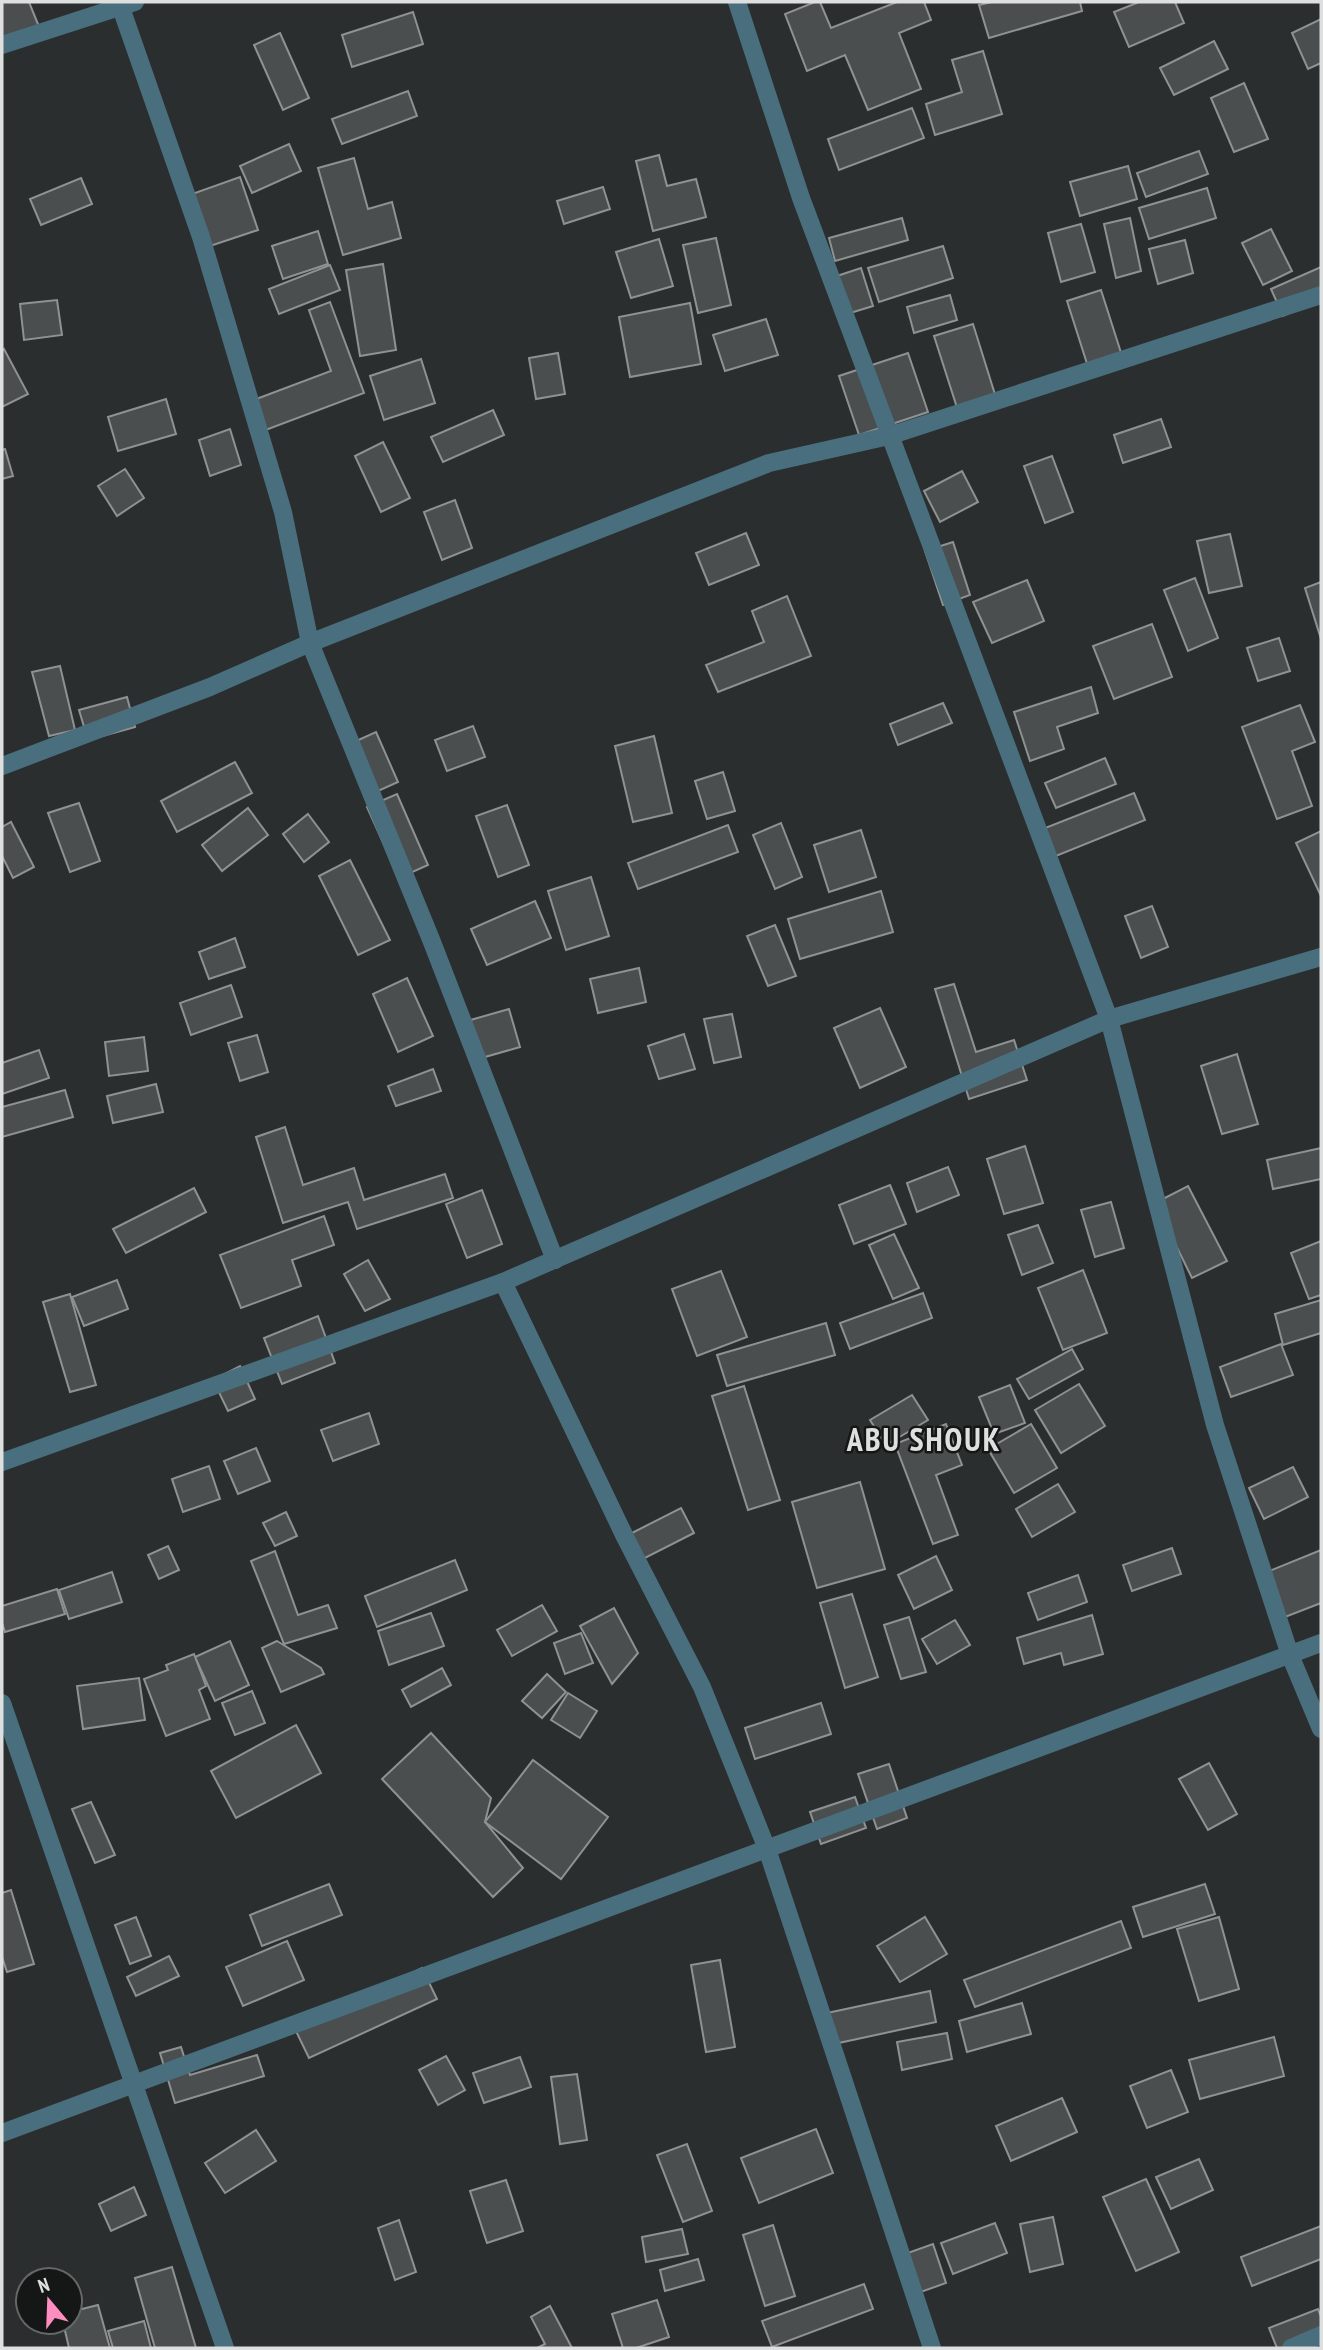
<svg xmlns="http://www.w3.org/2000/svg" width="1323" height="2350" viewBox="0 0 1323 2350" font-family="'PT Sans Narrow',sans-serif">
<rect width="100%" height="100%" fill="#2b2e2f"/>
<g fill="#4b4e4f" stroke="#8e9293" stroke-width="2">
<path d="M2,2H29L42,34L2,51Z"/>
<path d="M815,2H820L831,28L897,2H924L931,20L899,33L921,89L868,110L845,55L807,71L785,14Z"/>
<path d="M992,2H1080L1082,11L989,38L979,5Z"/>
<path d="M1139,2H1175L1184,23L1129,47L1114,12Z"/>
<path d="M413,12L423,44L352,67L342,35Z"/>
<path d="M1321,19V63L1308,69L1292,33Z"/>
<path d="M280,33L309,98L283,110L254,45Z"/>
<path d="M1214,41L1228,69L1174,95L1160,68Z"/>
<path d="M983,51L1002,114L935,135L926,104L962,92L952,60Z"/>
<path d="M1244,83L1268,139L1234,152L1211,98Z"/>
<path d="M408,91L417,116L342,144L332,119Z"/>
<path d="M912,108L924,138L839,170L828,139Z"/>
<path d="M289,144L301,171L252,193L240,166Z"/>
<path d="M1199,151L1208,174L1146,197L1137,173Z"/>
<path d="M659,155L667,186L696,179L706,217L653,231L636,161Z"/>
<path d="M354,158L368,209L392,202L401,238L343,255L318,168Z"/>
<path d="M1128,166L1137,199L1080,216L1070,182Z"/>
<path d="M240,177L258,230L210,246L192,194Z"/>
<path d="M81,178L92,204L41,225L30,199Z"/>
<path d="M603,187L610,209L564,224L557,201Z"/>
<path d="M1207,188L1216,218L1149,239L1139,208Z"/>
<path d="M902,218L908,240L835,261L829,238Z"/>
<path d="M1130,218L1141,271L1116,278L1104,224Z"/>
<path d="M1081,224L1095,272L1061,282L1048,233Z"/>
<path d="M1271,229L1292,271L1263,285L1242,243Z"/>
<path d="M318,231L328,264L283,279L272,246Z"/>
<path d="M716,238L731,305L698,313L683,245Z"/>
<path d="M659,239L673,286L631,298L616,252Z"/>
<path d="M1185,240L1193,273L1158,284L1149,249Z"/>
<path d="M943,246L953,278L879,302L868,268Z"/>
<path d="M383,264L396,350L360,356L346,270Z"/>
<path d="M330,265L340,290L279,314L269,289Z"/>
<path d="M1321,267V299L1283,316L1271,289Z"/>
<path d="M861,268L873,306L847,314L834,277Z"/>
<path d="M1101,290L1124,362L1090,373L1067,301Z"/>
<path d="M950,295L957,320L914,333L907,307Z"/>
<path d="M57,300L62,335L24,340L20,304Z"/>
<path d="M330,302L364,393L263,431L251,401L331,371L309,310Z"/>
<path d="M690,303L701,364L630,377L619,317Z"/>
<path d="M766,319L778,355L725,371L713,335Z"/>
<path d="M973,324L998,404L960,417L934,336Z"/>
<path d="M4,349L28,394L2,407V351Z"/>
<path d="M558,353L565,394L536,399L529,358Z"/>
<path d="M908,353L928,412L859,435L839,376Z"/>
<path d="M421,359L435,403L384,420L370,376Z"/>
<path d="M166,399L176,434L118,451L108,417Z"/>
<path d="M493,410L504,435L443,462L431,437Z"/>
<path d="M1161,419L1171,447L1123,463L1114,435Z"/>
<path d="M230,429L241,465L210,476L199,440Z"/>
<path d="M383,442L410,498L381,512L355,456Z"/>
<path d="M5,449L13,476L2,479V450Z"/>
<path d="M1052,456L1073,512L1045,523L1024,466Z"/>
<path d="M125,469L144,498L117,516L98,486Z"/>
<path d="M962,471L978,502L940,522L924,491Z"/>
<path d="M455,500L472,548L442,560L424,512Z"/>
<path d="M746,533L759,565L709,585L696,553Z"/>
<path d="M1230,534L1242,586L1209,593L1197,541Z"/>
<path d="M953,542L970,595L943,605L925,551Z"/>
<path d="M1195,578L1218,638L1188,651L1164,590Z"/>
<path d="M1027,580L1044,621L992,643L973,602Z"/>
<path d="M1321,582V639L1305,588Z"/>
<path d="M787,596L811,656L718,692L706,665L764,642L752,611Z"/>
<path d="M1152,624L1172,677L1114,699L1093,646Z"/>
<path d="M1279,638L1290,671L1258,681L1247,648Z"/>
<path d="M60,666L75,730L49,736L32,672Z"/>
<path d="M1091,687L1098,713L1057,727L1064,749L1030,761L1014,712Z"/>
<path d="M127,697L135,727L88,740L79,710Z"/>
<path d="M943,703L952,723L898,745L890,724Z"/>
<path d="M1300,705L1315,742L1292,751L1312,806L1277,819L1242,727Z"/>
<path d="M473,726L485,757L447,771L435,740Z"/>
<path d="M376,732L398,782L367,796L345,746Z"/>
<path d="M654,736L672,813L633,822L615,746Z"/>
<path d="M1105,758L1116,784L1056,808L1045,783Z"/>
<path d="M235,762L252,793L177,832L161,801Z"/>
<path d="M723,772L735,811L707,819L695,781Z"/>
<path d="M1134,793L1145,820L1046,860L1035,832Z"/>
<path d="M397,794L428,865L399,878L367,807Z"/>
<path d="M79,803L100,861L70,872L48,813Z"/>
<path d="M507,805L529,865L498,877L476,816Z"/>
<path d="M248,808L268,835L222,871L202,845Z"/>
<path d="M308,814L329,842L304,862L283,834Z"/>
<path d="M11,822L34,867L13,878L2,856V827Z"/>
<path d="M781,823L802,877L775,889L753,835Z"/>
<path d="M728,825L738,852L638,889L628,863Z"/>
<path d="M861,830L876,877L829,892L814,845Z"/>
<path d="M1321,831V896L1296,843Z"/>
<path d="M350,860L390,940L358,955L319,876Z"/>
<path d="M591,877L609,936L566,950L548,891Z"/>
<path d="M881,891L893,932L800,959L788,919Z"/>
<path d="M535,901L551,938L487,965L471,929Z"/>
<path d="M1152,906L1168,947L1141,958L1125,916Z"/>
<path d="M775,925L796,976L768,986L747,936Z"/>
<path d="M235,938L245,967L209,979L199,952Z"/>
<path d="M639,968L646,1002L598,1013L590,979Z"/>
<path d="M407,978L433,1036L398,1052L373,994Z"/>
<path d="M954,984L976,1052L1014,1040L1027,1080L969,1099L935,989Z"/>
<path d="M231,985L242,1017L191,1035L180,1003Z"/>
<path d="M880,1008L906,1067L860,1088L834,1028Z"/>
<path d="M509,1009L520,1047L478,1059L467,1021Z"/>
<path d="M732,1014L741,1057L714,1063L704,1019Z"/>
<path d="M684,1034L695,1069L659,1079L648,1046Z"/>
<path d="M257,1035L268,1072L240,1081L228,1043Z"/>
<path d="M144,1037L148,1071L109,1076L105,1042Z"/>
<path d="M39,1050L49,1078L2,1094V1063Z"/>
<path d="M1237,1054L1258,1124L1222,1134L1201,1066Z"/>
<path d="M433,1069L441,1091L396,1106L388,1086Z"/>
<path d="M156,1084L163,1112L113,1123L107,1096Z"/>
<path d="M65,1090L73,1117L2,1137V1107Z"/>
<path d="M285,1127L303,1185L354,1168L364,1200L445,1174L453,1198L357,1229L348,1202L283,1223L256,1137Z"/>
<path d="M1025,1146L1043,1203L1004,1214L987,1159Z"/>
<path d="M1321,1148V1179L1273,1189L1267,1160Z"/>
<path d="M948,1167L959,1195L917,1212L907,1183Z"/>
<path d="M890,1185L906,1224L854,1244L839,1205Z"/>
<path d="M1188,1186L1227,1261L1192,1278L1155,1203Z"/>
<path d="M194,1188L206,1212L126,1253L113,1229Z"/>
<path d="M482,1190L502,1244L467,1258L446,1204Z"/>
<path d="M1111,1202L1124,1248L1095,1257L1081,1210Z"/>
<path d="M324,1216L334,1245L292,1260L301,1286L241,1308L220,1255Z"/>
<path d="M1038,1225L1053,1263L1022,1275L1008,1235Z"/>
<path d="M894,1234L919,1288L893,1299L869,1245Z"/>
<path d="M1321,1241V1295L1309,1299L1291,1253Z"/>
<path d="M368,1260L390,1299L365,1311L344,1274Z"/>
<path d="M1083,1270L1107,1333L1063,1350L1038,1288Z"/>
<path d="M721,1271L747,1337L697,1356L672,1289Z"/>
<path d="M117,1280L128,1309L84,1326L72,1297Z"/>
<path d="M923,1293L932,1318L850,1349L840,1323Z"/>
<path d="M70,1294L96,1385L70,1392L43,1302Z"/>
<path d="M1321,1300V1333L1283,1345L1275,1314Z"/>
<path d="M318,1316L335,1363L282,1384L264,1338Z"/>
<path d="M826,1323L835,1355L727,1386L717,1355Z"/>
<path d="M1281,1344L1293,1375L1231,1397L1220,1367Z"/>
<path d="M1072,1349L1083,1369L1029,1399L1017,1379Z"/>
<path d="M240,1366L255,1399L228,1411L213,1380Z"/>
<path d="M1079,1384L1105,1426L1061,1453L1035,1410Z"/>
<path d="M1010,1385L1025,1423L994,1434L979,1397Z"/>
<path d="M744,1386L780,1500L748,1510L712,1396Z"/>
<path d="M912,1395L928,1420L886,1445L870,1420Z"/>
<path d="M369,1413L379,1444L333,1461L321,1430Z"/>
<path d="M946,1424L962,1465L936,1475L958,1535L933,1544L895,1444Z"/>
<path d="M1031,1424L1057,1468L1014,1493L988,1449Z"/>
<path d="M256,1448L270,1481L238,1494L224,1461Z"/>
<path d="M209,1466L220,1499L183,1512L172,1479Z"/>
<path d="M1293,1467L1308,1497L1264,1519L1249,1488Z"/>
<path d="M860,1482L885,1569L817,1588L792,1502Z"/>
<path d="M1058,1484L1075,1512L1032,1537L1016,1509Z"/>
<path d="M681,1508L694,1533L641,1560L628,1535Z"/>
<path d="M286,1512L297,1536L275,1546L263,1523Z"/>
<path d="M168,1546L179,1570L159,1579L148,1555Z"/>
<path d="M1172,1548L1181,1574L1132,1591L1123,1565Z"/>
<path d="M1321,1550V1603L1285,1617L1267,1572Z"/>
<path d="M275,1551L298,1615L328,1605L337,1628L284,1644L251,1561Z"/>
<path d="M936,1556L952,1590L914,1609L898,1575Z"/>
<path d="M455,1560L467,1590L377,1627L365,1596Z"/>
<path d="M112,1572L122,1602L69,1619L59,1590Z"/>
<path d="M1078,1575L1087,1602L1038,1620L1028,1593Z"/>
<path d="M57,1589L65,1614L5,1632L2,1623V1606Z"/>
<path d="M852,1594L878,1677L845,1688L820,1603Z"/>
<path d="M542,1605L557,1631L512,1656L497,1630Z"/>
<path d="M614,1608L638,1653L612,1684L580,1626Z"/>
<path d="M431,1613L444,1646L389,1665L378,1631Z"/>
<path d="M1092,1615L1103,1654L1064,1665L1061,1653L1024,1664L1017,1638Z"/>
<path d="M909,1617L926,1672L901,1679L884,1625Z"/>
<path d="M955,1620L970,1645L937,1664L922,1639Z"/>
<path d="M581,1633L593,1663L565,1674L554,1643Z"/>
<path d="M230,1641L249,1685L215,1701L195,1657Z"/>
<path d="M277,1641L321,1668L324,1674L281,1692L262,1648Z"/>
<path d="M194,1654L206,1686L199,1690L210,1719L166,1736L144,1679L168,1670L166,1665Z"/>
<path d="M442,1668L451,1685L411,1707L402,1690Z"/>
<path d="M547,1674L566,1692L542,1718L522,1701Z"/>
<path d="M139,1678L145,1720L83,1729L77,1686Z"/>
<path d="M252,1691L265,1723L235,1735L222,1703Z"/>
<path d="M568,1693L597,1711L580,1738L551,1720Z"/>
<path d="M821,1703L831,1734L755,1759L745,1728Z"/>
<path d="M296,1725L321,1773L236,1818L211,1771Z"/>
<path d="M431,1733L491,1798L485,1822L523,1868L493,1897L382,1779Z"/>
<path d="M533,1760L608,1817L561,1879L485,1822Z"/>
<path d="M1209,1763L1237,1814L1208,1830L1179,1779Z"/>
<path d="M889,1764L907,1818L877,1829L858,1774Z"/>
<path d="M855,1797L866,1828L821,1844L810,1812Z"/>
<path d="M91,1802L115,1855L95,1863L72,1809Z"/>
<path d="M329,1884L342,1915L262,1946L250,1915Z"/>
<path d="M1205,1884L1215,1914L1143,1937L1133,1907Z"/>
<path d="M11,1890L34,1964L7,1972L2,1957V1893Z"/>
<path d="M136,1917L151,1956L130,1964L115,1925Z"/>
<path d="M925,1917L947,1954L900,1982L877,1946Z"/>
<path d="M1219,1917L1239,1989L1199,2001L1177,1929Z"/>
<path d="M1121,1921L1131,1948L975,2007L964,1980Z"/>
<path d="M287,1941L304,1980L243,2006L226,1967Z"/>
<path d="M169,1956L179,1976L136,1996L127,1977Z"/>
<path d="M720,1960L735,2047L706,2052L691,1965Z"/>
<path d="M422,1968L437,1999L309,2058L294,2027Z"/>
<path d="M930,1991L936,2022L834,2044L827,2013Z"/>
<path d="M1022,2003L1031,2034L967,2052L959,2021Z"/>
<path d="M947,2033L952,2059L902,2070L897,2042Z"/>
<path d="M1274,2037L1284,2076L1200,2099L1189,2060Z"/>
<path d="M181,2047L190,2075L257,2055L264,2076L175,2103L160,2053Z"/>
<path d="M446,2056L465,2090L438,2105L419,2070Z"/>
<path d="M520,2057L531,2087L484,2103L473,2073Z"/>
<path d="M1171,2070L1188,2112L1147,2128L1130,2086Z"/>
<path d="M577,2074L587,2140L560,2144L551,2077Z"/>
<path d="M1062,2098L1077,2132L1011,2161L996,2126Z"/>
<path d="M816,2129L833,2173L759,2203L741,2158Z"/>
<path d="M256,2130L276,2161L225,2193L205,2163Z"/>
<path d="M687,2144L712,2211L683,2222L657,2155Z"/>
<path d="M1199,2159L1213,2190L1171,2209L1156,2177Z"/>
<path d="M1146,2179L1179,2252L1136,2271L1103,2197Z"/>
<path d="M506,2180L523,2231L487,2243L470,2191Z"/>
<path d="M134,2187L146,2215L111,2231L99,2204Z"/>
<path d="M1053,2217L1063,2264L1030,2272L1020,2224Z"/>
<path d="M399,2220L416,2272L395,2280L378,2228Z"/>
<path d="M995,2223L1007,2253L953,2274L941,2243Z"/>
<path d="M773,2225L795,2296L765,2306L743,2235Z"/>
<path d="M1321,2226V2259L1252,2286L1241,2257Z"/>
<path d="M682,2229L688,2254L646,2262L642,2237Z"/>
<path d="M933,2244L946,2283L915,2294L902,2255Z"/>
<path d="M698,2259L704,2280L665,2291L660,2270Z"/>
<path d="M172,2267L196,2348H155L135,2278Z"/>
<path d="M864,2284L873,2309L772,2347L762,2321Z"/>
<path d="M657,2300L669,2337L636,2348H623L612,2314Z"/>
<path d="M98,2305L110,2348H69L63,2322H70V2312Z"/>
<path d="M550,2306L572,2348H537L545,2344L531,2317Z"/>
<path d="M1318,2309L1321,2317V2339L1299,2348H1277L1269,2328Z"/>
<path d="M144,2321L151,2348H113L108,2331Z"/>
</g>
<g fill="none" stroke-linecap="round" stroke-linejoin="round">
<g stroke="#496f7e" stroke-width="18">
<path d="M119,2L201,237L283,512L310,643L432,942L555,1260"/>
<path d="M737,2L801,198L1109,1019L1215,1425L1290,1655L1321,1729"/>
<path d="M2,45L135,2"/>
<path d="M2,766L210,687L310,643L769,463L889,436L1321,295"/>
<path d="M503,1282L626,1539L702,1687L767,1849L932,2348"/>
<path d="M2,1462L503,1282L1109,1019L1321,957"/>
<path d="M2,1703L225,2348"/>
<path d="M2,2133L1321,1643"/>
<path d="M1291,2348L1321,2335"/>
</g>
</g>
<g text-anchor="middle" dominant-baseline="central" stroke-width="5" stroke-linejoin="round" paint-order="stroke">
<g font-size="32" font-weight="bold" letter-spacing="2" fill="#dee0e0" stroke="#151616">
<text x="924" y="1439">ABU SHOUK</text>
</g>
</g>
<rect width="1323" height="2350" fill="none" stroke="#dee0e0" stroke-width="7"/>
<g transform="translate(49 2301) rotate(341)"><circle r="33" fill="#151616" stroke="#656767" stroke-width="2"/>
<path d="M0-5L12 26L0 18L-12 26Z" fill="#fd8ebf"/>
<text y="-10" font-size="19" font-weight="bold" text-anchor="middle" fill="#dee0e0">N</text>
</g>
</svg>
